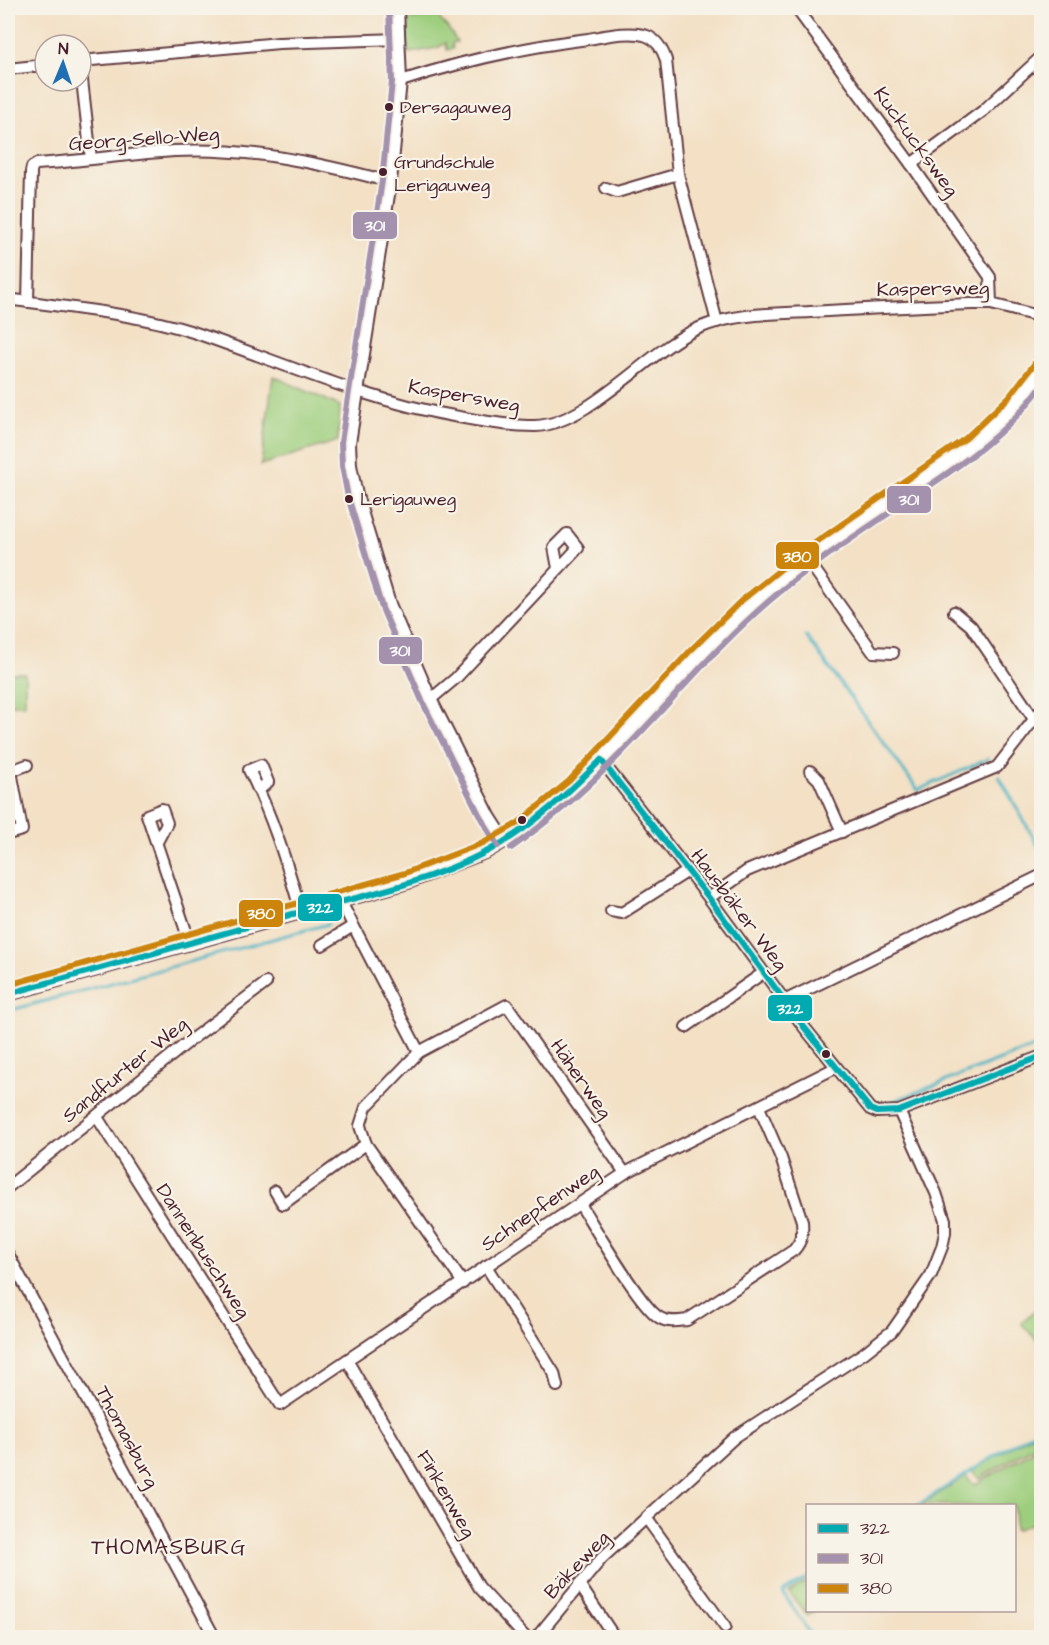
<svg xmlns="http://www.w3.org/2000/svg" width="1049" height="1645" viewBox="0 0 1049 1645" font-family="'Architects Daughter',sans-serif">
<rect width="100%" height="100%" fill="#f7f3e8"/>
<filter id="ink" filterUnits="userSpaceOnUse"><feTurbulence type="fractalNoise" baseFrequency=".0167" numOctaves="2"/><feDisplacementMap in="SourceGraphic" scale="12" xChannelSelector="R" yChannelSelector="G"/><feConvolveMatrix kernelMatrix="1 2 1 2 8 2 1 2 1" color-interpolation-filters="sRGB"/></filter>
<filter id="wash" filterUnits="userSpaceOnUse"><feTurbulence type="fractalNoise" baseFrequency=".008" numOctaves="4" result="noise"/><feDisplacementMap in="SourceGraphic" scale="24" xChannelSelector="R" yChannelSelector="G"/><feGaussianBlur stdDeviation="1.35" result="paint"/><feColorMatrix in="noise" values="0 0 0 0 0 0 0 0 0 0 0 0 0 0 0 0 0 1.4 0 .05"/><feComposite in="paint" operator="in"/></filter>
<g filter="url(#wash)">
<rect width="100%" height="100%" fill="#f3e0c5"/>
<g fill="#9dce7d" stroke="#747654" stroke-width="1.5">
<path d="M437,16L448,28L457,42L452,43L453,49L447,50L446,43L437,48L408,53L406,20Z"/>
<path d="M273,376L340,406L338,441L261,465Z"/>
<rect x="8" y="673" width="17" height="31"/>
<path d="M1037,1309L1041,1315V1345L1021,1323Z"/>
<path d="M1041,1429V1442L979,1479L972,1471Z"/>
<path d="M1036,1449L1041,1463V1520L1015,1530L1014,1506L921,1505L966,1476L974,1485Z"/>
<path d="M807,1581L808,1610L815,1611L807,1615L789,1593Z"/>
</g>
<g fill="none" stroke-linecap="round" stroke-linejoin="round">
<g stroke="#47b2c4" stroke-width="3">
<path d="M806,636L918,790L988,759"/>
<path d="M999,776L1042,853"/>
<path d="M8,1011L328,924"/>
<path d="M894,1101L1042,1044"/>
<path d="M916,1506L1042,1426"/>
<path d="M808,1577L783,1593L813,1638"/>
</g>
</g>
</g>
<g filter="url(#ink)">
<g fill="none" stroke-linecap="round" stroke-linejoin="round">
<g stroke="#633c42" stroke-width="14">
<g id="minor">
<path d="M398,8L401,81L391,182L350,443L351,465L357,495L390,604L431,699L490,816L506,841"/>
<path d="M796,8L911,164L990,277L991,304"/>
<path d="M81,61L279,43L399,39"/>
<path d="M8,69L45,65"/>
<path d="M81,71L91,159"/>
<path d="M401,81C462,61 524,47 588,39C605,36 630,30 647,36C658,40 663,51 666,60L678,174L717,322"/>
<path d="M911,164L983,111L1042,56"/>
<path d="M606,188L617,192L678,174"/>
<path d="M8,299C69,308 134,313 193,332C281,362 367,401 459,417C485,422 509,426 535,426C590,424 648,350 699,328C733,313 774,314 810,312C864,309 918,306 972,304H991L1042,317"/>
<path d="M28,302L31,172L32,167L37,164C83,161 128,154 174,151C248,147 319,163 391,182"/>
<path d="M807,559L873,652L893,653"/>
<path d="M954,612L971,626L1034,719"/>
<path d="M431,699L456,678L578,548L567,534L554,547L558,568"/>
<path d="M601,760L709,898L804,1027L870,1109L877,1112L899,1111L1042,1056"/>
<path d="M810,771L819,780L842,832"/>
<path d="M259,790L268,782L261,765L249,770C272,815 287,864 301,912"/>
<path d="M8,834L22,830L11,771L27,765"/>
<path d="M157,842L167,823L162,809L147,815L190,943"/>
<path d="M709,898L747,871L997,767L1042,709"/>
<path d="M341,902L419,1052"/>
<path d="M611,911L622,913L688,871"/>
<path d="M322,945L353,926"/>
<path d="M784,1001L1042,875"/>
<path d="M686,1027L763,973"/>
<path d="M97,1117L280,1405L625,1173L835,1068"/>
<path d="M8,1187L192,1039L266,983"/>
<path d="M275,1191L283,1204L366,1144"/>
<path d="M580,1204C594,1226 641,1308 660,1318C668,1323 678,1321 687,1320L794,1250C802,1241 803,1233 802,1221L781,1158L759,1107"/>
<path d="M8,1254L215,1638"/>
<path d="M486,1266L554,1373L557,1386"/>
<path d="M463,1283L366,1144L360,1126L366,1107L419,1052L507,1005L625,1173"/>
<path d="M347,1360L479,1587L526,1638"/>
<path d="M647,1519L725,1627"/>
<path d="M579,1584L615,1638"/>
<path d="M536,1638L602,1558L735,1437L864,1353L892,1331L931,1275L942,1247L945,1233V1220L936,1193L899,1111"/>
</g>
</g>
<g stroke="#633c42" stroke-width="16">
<path id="secondary" d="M8,994L408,882L487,851L523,830L549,810L575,787L697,657L747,608L807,559L972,445L1016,403L1042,368"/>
</g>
<use href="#minor" stroke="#fff" stroke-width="10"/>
<use href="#secondary" stroke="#fff" stroke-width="14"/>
<g stroke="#f7f3e8" stroke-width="10">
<g id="bus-1">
<path d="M601,760L709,898L804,1027L870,1109L877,1112L899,1111L1042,1056"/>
<path d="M8,994C103,967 198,940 293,914C359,897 427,883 488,851C531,828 567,794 601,760"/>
</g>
</g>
<g stroke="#f7f3e8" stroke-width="10">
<g id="bus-2">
<path d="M389,8L392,81L382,181L341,442L342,466L348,497L382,608L423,703L482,820L498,846"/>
<path d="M511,848C546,823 578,797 608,766C663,712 711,651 769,601C816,560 869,527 920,492C965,462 1011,430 1042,385"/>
</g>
</g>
<g stroke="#f7f3e8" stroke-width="10">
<path id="bus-3" d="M8,985L405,873L483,843L518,823L569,781L690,651L741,601L802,552L966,438L1009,397L1035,363"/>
</g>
<use href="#bus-1" stroke="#00aab0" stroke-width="6"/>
<use href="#bus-2" stroke="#a391ad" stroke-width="6"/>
<use href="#bus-3" stroke="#cc840b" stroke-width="6"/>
</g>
</g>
<g fill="#4a1f2b" stroke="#f7f3e8" stroke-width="2">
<circle cx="389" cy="107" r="5"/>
<circle cx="383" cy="172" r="5"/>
<circle cx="349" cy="499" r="5"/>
<circle cx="522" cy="820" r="5"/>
<circle cx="826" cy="1054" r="5"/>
</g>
<g text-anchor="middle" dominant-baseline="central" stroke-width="4.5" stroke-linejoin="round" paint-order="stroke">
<g font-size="18" fill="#4a1f2b" stroke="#f7f3e8" text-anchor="start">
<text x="400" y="107">Dersagauweg</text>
<text x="394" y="162">Grundschule<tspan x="394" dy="23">Lerigauweg</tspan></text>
<text x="360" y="499">Lerigauweg</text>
</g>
<g font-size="20" fill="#4a1f2b" stroke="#f7f3e8">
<text transform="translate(144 139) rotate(-4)">Georg-Sello-Weg</text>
<text transform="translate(916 142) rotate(54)">Kuckucksweg</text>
<text transform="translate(933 289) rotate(-1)">Kaspersweg</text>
<text transform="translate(464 396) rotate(10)">Kaspersweg</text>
<text transform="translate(739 910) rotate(53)">Hausbäker Weg</text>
<text transform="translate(125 1070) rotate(-39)">Sandfurter Weg</text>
<text transform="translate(581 1079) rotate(55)">Häherweg</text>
<text transform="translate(540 1208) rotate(-34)">Schnepfenweg</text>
<text transform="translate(203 1251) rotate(57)">Dannenbuschweg</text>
<text transform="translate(127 1437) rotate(62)">Thomasburg</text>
<text transform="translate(446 1494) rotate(60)">Finkenweg</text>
<text transform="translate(577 1565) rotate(-47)">Bäkeweg</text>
</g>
<g font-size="21" letter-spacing="1.5" fill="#4a1f2b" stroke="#f7f3e8">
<text x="169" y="1547">THOMASBURG</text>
</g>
</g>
<g stroke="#f7f3e8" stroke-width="2">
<rect x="352" y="211" width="46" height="29" rx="6" fill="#a391ad"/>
<rect x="886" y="485" width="46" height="29" rx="6" fill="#a391ad"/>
<rect x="775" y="541" width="45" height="29" rx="6" fill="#cc840b"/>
<rect x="378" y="636" width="45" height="29" rx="6" fill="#a391ad"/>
<rect x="297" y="893" width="46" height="29" rx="6" fill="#00aab0"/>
<rect x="238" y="899" width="46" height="29" rx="6" fill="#cc840b"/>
<rect x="767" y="994" width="46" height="28" rx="6" fill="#00aab0"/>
</g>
<g font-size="16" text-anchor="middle" font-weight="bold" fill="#fff">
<text x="375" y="231">301</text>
<text x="909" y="505">301</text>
<text x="797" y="562">380</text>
<text x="400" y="656">301</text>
<text x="320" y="913">322</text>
<text x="261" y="919">380</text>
<text x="790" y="1014">322</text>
</g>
<rect width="1049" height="1645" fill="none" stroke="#f7f3e8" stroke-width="30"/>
<rect x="806" y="1504" width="210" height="108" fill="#f7f3e8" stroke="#b29e9c" stroke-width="1.5"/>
<rect x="818" y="1524" width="30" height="9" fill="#00aab0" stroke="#b29e9c" stroke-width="1.5"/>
<text x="860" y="1534" font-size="18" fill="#4a1f2b">322</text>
<rect x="818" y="1554" width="30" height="9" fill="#a391ad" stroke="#b29e9c" stroke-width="1.5"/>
<text x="860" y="1564" font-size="18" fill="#4a1f2b">301</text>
<rect x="818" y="1584" width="30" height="9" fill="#cc840b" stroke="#b29e9c" stroke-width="1.5"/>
<text x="860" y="1594" font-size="18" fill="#4a1f2b">380</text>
<g transform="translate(63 63) rotate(2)"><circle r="28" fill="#f7f3e8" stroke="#b29e9c" stroke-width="1.5"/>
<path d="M0-4.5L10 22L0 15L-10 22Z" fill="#1f6fb2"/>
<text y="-9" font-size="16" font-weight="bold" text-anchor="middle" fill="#4a1f2b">N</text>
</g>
</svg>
